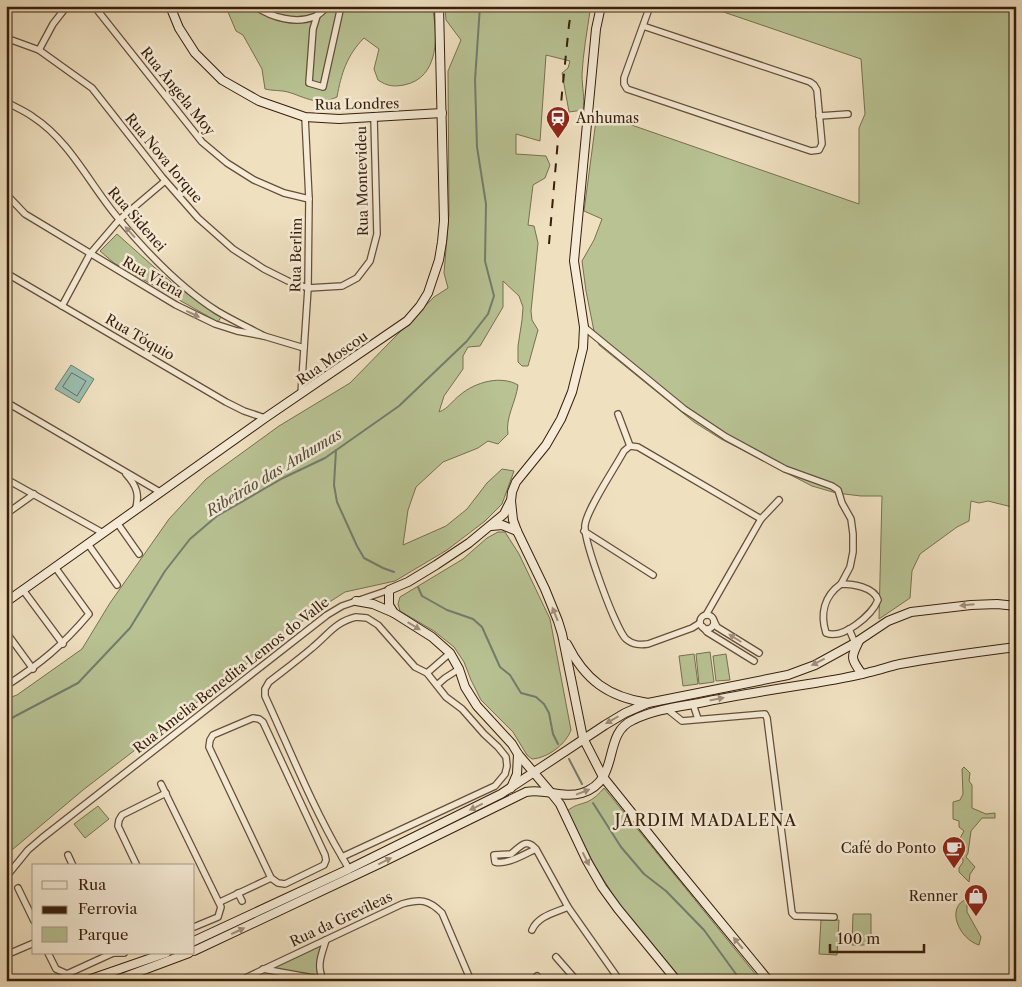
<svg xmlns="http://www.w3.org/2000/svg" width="1022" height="987" viewBox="0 0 1022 987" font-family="'Libre Caslon Text',serif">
<rect width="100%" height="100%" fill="#efe0c0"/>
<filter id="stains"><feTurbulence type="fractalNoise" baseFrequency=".004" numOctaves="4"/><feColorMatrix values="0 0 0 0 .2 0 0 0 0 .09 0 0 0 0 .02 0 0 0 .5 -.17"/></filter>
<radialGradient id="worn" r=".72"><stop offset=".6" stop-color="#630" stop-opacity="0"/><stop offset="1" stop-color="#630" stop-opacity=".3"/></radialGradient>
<g fill="#b8c293" stroke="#78704f">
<path d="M222,6H314C326,11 333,11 345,6H432C438,34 440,78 404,85C393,87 387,86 378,80L374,69L379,49L364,38C347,55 341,74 337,97C317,106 307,98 288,92C281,90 272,91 265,89L262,69L243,35L236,31L228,12Z"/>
<path d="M445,6H592L590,11C587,32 583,53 582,75C582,87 585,98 583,110L569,112L562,73L568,68L570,61L546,55L540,141L516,134V154L546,156L550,165L545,178L533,185L528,225L534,226L538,243L531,311L532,320L538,330L528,366H522L518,362V346L522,320L523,307L519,296L503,281V307L480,346L468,347L463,356V369L444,396L439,412C449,408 452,401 460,395C475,382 501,375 518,385C516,402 505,418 508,434L498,444L488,441L478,448L443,462L416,487L408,510L403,545L446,526L467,509L487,483L502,469L514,471L502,504L485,521L447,550L395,581L345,592L317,610L83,790L6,855V699L17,695L82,649L110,603L169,519L206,479L279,426L350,383L434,297L448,288L444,273L449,214L448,71L461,40L446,20Z"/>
<path d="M706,6H1016V508L988,501L979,503L971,501L969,521L957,527L920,554L912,571L910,598L879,619L882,496H861L836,493L812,486L721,439L694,422L599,345L594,331L586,291L582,261L594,240L602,219L584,211L597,113L859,204V128L865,114L861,59Z"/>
<path d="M117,234L172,283L221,317L218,322L114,263L100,251Z"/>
<path d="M498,532H505L519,554L550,619L571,730C566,744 548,758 532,759L527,755L513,732L481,700L471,680L464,662L454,647L434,631L400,611L398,604L400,597L463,559L487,538Z"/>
<path d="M710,652L714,682L699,684L696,654Z"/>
<path d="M694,654L698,684L683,686L679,656Z"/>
<path d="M726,654L730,680L716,681L713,656Z"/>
<path d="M964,767L970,773L969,781L972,785V808L986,814L995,813V818H982L971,831L968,853L966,857L975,867L970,874L969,882L959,872V868L963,862V859L959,857V840L964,831L959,827V821L953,819V802L960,800L963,794L962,769Z"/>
<path d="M604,788L761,981H683L618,903L594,864L567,811C575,805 578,805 587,802C594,799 599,794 604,788Z"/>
<path d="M98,806L109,819L85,838L74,824Z"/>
<path d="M967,899V912L981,937L979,945C959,939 945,907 967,899Z"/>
<path d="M853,914H871V945H852Z"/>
<path d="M821,920H839L837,955L819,954Z"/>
<path d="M323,944C319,954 314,965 319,976L270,968Z"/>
</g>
<path fill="#9abdaf" stroke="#727d6d" d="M71,365L94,379L79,403L55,389Z"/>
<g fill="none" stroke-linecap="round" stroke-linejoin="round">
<path stroke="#686e5d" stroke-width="1" d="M72,373L86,381L77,396L63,387Z"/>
<g stroke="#727d6d" stroke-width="2">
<path d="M336,450L334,485L337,502L357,546L364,558L383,568L394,572"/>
<path d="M418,587L422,596L447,610L473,619L482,627L500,667L510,675L521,693L536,697L544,704L549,713L553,734L558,744"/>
<path d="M6,721L78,683L130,628L165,571L190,539L217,516L283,478L325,458L399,406L467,341L488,314L494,296L485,261L486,204L477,147L475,80L480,6"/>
<path d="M569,759L582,784"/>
<path d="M593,803L621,847L644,874L666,891L704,930L741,981"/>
</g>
<g stroke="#654e38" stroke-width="8">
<g id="street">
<path d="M94,6L202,142L227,163L254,180L284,193L309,199"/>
<path d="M255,6C271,17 296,25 316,16C320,14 325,9 328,6"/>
<path d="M317,16L313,29L309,83L323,87L341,6"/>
<path d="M643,26L810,82L814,85L817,90L822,144L819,150L811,151L627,89L624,84V78L650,6"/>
<path d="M6,38L39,50L92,88L162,177L198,218L233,249L264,269L288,281L308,288L342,286L357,278L370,261L377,234L374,118"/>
<path d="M39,50L53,24L67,6"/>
<path d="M6,102C15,107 25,111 33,117C70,141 90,185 118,218C147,253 179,287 217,311C232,320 249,328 264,336"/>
<path d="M819,116L848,114"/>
<path d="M6,194L25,214L176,305L215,324L237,331L264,336L304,348"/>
<path d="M6,273L226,402L244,411L265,418"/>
<path d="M62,306L90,254L119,220L165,181"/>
<path d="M584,327L684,409L726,437L785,469L832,486L838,490L842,503L851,519L853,534V552L850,567L841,584"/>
<path d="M301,394L308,288L309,199L305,117"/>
<path d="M6,402L160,492"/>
<path d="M618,414L630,446"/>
<path d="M126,474C137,486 140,495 135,511"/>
<path d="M6,479L103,533"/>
<path d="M6,514L34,494"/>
<path d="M761,519L779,500"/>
<path d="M118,524L139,554"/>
<path d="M584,531L653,575"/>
<path d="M88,544L117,585"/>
<path d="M841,584C853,584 874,587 878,600C872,615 843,640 826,633C820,614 824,596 841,584Z"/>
<path d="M23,590L63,644"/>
<circle cx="707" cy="622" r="7"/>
<path d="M356,617L367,618L378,625L415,667L427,673L446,697L462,709L484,734L498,747L506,757L507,766L505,774L495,786L342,857C312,806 290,750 265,696V689L269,682C283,671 298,660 312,648C328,635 335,622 356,617Z"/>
<path d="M714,621L717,627L759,653"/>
<path d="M700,623L692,628L648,644C640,645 633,645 626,639C616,630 583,540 585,525C587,509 615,468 624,451L630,446L638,447L761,519L706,615"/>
<path d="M703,627L707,632L754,661"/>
<path d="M849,629L855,643"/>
<path d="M6,632L33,669"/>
<path d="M427,673L450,653"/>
<path d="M437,685L445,678L459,669"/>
<path d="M6,686C41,663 62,646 89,614L55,567"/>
<path d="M693,704L698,719"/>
<path d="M667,709L682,721L765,714L767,718L792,913L795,916L834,917"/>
<path d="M253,718L259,719L263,722L325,855L326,860L324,865L285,884L278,883L271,878L209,747L210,740L213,735Z"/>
<path d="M161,784L221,907L218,917L194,927"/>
<path d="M536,849C524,854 508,865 495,862L494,855L511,854C520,847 526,837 536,849L568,907L620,981"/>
<path d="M68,855L73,866"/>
<path d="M342,857L349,869"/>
<path d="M137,866L118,826L119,820L122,815L166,793"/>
<path d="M6,877L28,850L42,838L327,615L342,606L389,590"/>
<path d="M18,888L34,921"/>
<path d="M238,893L242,901"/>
<path d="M220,902L271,878"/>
<path d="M532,930C538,916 554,913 568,907"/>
<path d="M48,953L56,969L67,974L113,953"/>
<path d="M114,953H124"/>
<path d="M6,955L34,943"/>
<path d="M556,957L577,981"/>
<path d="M263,969L330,981"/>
<path d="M537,976L540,981"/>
<path d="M323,979C316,965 322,954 326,940"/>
<path d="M239,981L402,904C420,899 428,899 442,913L471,981"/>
</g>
</g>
<g stroke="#371e0b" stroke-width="10">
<g id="secondary">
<path d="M170,6L179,28L195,53L222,80L259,101L305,117L339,119L442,113"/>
<path d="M601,6L596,29L574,261L584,327L583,348L572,392L561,419L546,445L516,482L512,492L511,501L513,520L517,531L545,589L558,621L562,634L583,738L603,777L672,863L769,981"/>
<path d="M510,502L504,514L469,543L436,565L408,582L389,590V605L394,613L432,637L450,653L459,669L465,687L477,706L512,744L518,754L552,794L560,804L587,861L602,887L618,909L677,981"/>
<path d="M491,526L502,525L517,531"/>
<path d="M356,601L373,604L394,613"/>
<path d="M6,602L265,418L407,321L420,306L428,293L439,260L442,242L444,221L439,6"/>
<path d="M859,641C851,657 850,658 862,674"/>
<path d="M567,644C585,680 608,697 648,703"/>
<path d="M511,788L517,774L518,754"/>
<path d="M194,941L349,869L501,794L605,725L625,713L648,703L788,675L815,665L855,643L888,621L911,612L971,605L997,604L1016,606"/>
<path d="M194,951L379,864L526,792C545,788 563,799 582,793C622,780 601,734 633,720C653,710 677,707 699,703C737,695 776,689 815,683C833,680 852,677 870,672C880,670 890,666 900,664C938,657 977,652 1016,647"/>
<path d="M85,981L166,953"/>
<path d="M114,981L189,953"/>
</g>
</g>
<use href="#street" stroke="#f5ebd6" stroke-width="5.5"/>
<use href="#secondary" stroke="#f5ebd6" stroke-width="8"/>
<path stroke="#371e0b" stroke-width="2" stroke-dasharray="9 9" stroke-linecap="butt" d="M549,244L562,93L569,25L572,6"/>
</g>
<defs><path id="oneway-solid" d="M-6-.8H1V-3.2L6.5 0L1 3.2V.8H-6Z" transform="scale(1.25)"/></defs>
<g fill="#a08f7b">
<use href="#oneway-solid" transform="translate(130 232) rotate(-132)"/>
<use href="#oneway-solid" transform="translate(193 314) rotate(25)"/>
<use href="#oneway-solid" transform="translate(967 605) rotate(175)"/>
<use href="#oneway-solid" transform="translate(555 614) rotate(-112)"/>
<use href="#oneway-solid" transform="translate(414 626) rotate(31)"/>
<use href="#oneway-solid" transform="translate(735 638) rotate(-148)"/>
<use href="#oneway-solid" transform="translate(818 662) rotate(153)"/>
<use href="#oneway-solid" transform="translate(717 699) rotate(-11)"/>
<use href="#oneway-solid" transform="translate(612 720) rotate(150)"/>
<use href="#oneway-solid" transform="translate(583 792) rotate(-21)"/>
<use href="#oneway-solid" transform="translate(476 807) rotate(154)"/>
<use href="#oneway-solid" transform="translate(586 859) rotate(63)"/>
<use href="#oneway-solid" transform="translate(385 861) rotate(-26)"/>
<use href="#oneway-solid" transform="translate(238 931) rotate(-25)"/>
<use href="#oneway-solid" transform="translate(738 943) rotate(-130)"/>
</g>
<defs>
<g id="station-pin" transform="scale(1.25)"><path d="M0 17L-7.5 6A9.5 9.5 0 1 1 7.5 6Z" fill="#8f2418" stroke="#f5ebd6"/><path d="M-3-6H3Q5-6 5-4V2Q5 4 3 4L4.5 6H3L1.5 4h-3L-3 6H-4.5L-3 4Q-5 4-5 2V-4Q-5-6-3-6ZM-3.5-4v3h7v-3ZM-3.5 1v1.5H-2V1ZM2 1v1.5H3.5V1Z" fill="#fff"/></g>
<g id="cafe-pin" transform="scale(1.25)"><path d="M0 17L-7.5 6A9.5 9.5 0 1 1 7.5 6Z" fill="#8f2418" stroke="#f5ebd6"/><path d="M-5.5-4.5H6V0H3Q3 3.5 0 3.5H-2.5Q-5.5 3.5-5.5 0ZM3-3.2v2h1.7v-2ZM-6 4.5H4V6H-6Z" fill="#fff"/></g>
<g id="shop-pin" transform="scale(1.25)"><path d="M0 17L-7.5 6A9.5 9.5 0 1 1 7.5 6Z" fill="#8f2418" stroke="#f5ebd6"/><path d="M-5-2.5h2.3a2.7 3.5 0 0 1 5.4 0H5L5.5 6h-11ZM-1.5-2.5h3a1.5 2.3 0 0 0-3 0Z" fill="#fff"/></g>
</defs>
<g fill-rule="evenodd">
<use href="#station-pin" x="558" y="118"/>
<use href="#cafe-pin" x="954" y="848"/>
<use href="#shop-pin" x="976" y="896"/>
</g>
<g text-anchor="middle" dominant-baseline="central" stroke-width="5" stroke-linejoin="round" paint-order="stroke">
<g font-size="14" fill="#371e0b" stroke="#f5ebd6">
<text transform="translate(178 91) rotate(51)">Rua Ângela Moy</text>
<text transform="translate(357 104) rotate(-1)">Rua Londres</text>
<text transform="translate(164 158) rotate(50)">Rua Nova Iorque</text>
<text transform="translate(362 181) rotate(-91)">Rua Montevideu</text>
<text transform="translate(137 219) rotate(49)">Rua Sidenei</text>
<text transform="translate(296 255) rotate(-89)">Rua Berlim</text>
<text transform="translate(153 277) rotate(30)">Rua Viena</text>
<text transform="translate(140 337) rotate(30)">Rua Tóquio</text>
<text transform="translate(332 358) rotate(-35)">Rua Moscou</text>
<text transform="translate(231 675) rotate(-38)">Rua Amelia Benedita Lemos do Valle</text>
<text transform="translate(341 919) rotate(-25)">Rua da Grevileas</text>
</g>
<g font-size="14" fill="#371e0b" stroke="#f5ebd6" text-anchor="end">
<text x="576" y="118" text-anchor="start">Anhumas</text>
<text x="936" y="848">Café do Ponto</text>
<text x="958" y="896">Renner</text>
</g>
<g font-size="15" font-style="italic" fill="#554e3c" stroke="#f5ebd6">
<text transform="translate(274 472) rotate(-31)">Ribeirão das Anhumas</text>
</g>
<g font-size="16" letter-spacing="1" fill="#371e0b" stroke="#f5ebd6">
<text x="706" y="820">JARDIM MADALENA</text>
</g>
</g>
<rect width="1022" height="987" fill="none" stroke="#efe0c0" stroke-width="25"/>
<rect x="8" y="8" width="1007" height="972" fill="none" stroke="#371e0b" stroke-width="2.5"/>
<rect x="12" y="12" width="997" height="962" fill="none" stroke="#371e0b"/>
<rect x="32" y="864" width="162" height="90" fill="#f5ebd6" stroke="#a99985"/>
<rect x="42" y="881" width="25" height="8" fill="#f5ebd6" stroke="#a99985"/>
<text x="78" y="890" font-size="15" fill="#371e0b">Rua</text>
<rect x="42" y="906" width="25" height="8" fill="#371e0b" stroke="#a99985"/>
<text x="78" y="914" font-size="15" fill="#371e0b">Ferrovia</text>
<rect x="42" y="927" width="25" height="15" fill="#b8c293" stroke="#a99985"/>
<text x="78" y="940" font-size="15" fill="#371e0b">Parque</text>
<path d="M830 944v8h94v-8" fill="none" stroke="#371e0b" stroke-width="2.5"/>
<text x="837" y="944" font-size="15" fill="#371e0b" stroke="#f5ebd6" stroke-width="4" paint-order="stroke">100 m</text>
<rect width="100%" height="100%" filter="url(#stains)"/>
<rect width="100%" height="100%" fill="url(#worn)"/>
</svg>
